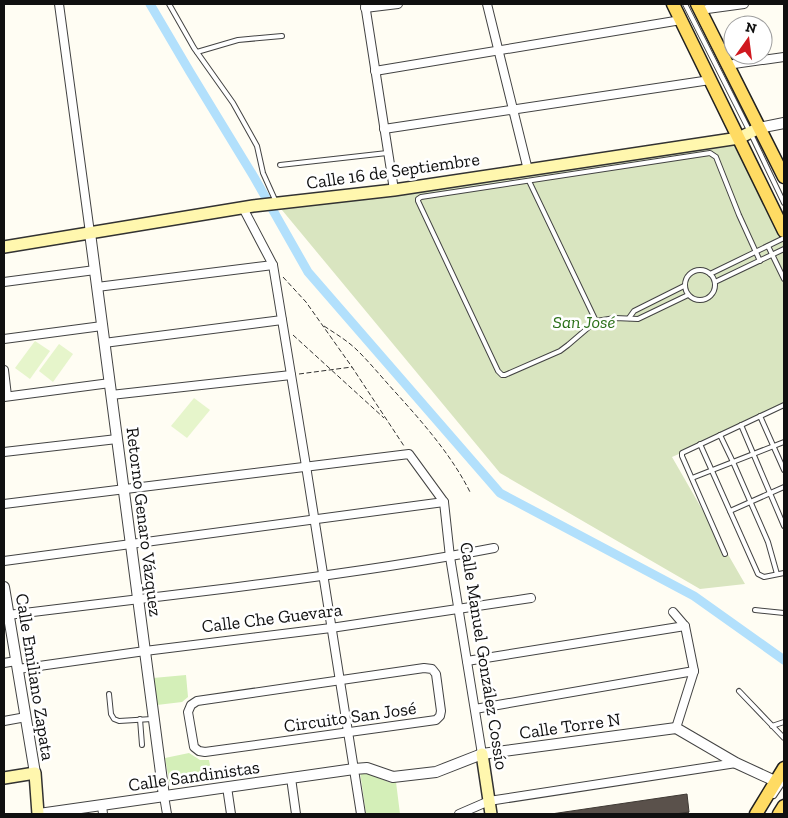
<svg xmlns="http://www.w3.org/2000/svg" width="788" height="818" viewBox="0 0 788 818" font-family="'Zilla Slab',serif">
<rect width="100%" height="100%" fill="#fffdf3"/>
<g fill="#d4efb8">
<path d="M186,675L188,697L182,702L157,705L153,678Z"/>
<path d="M189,753L200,760H209L213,781L170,786L165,758Z"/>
<path d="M360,772H364L391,783L396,782L400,814H366Z"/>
</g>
<path fill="#d9e5c0" d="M739,138L784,231V408L672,457L745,584L700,589L500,473L277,204Z"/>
<g fill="#e6f5cb">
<path d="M35,341L50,351L30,379L15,368Z"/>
<path d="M59,344L73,354L53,382L39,371Z"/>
<path d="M194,398L210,410L187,438L171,426Z"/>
</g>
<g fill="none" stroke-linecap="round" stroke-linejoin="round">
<path stroke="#b2e0fc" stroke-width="9" d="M150,4L190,72L254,177L308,272L500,493L694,596L784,660"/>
<g stroke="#434343" stroke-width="6">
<g id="service">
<path d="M169,4L194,48L233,103L252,137L257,146L263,173L276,202"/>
<path d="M685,4L750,132L784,203"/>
<path d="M197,52L238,40L282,36"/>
<path d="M280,165L387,153"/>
<path d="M529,181L596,321"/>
<path d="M768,246L784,279"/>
<circle cx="700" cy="285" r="15"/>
<path d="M710,274L784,238"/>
<path d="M715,282L784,249"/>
<path d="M688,295L638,319L615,318L596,321L568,345L560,351L505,375H502L498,371L418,201V199L421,197L710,153L716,157L739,215L760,261"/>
<path d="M629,318L634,311L684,286"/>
<path d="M760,416L784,470"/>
<path d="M741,425L784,526"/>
<path d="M720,435L733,462L768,542L777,574"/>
<path d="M700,444L758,574L764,577L784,573"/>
<path d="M692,478L784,442"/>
<path d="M730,511L784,487"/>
<path d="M725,554L682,456V453L784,405"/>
<path d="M755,610L784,613"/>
<path d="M739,691L784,738"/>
<path d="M109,694L111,714L114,719L119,721L152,719"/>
<path d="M140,719L142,745"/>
<path d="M772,726L784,722"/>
<path d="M774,796L784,781"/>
</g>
</g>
<g stroke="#434343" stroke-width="10">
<g id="minor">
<path d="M59,4L90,233"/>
<path d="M365,4L394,190"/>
<path d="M487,4L528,170"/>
<path d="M365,8L398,4"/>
<path d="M700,10L744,4"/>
<path d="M727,65L784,57"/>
<path d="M375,71L681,20"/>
<path d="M384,129L710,80"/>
<path d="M243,208L273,265L306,466L361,814"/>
<path d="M4,282L95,270"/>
<path d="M97,287L273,265"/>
<path d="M4,339L102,326"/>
<path d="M104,343L282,320"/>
<path d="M4,370L7,396"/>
<path d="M111,395L291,375"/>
<path d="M4,397L110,383"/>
<path d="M4,452L117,439"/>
<path d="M4,504L409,454L444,502L450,557L482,754"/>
<path d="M4,561L444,502"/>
<path d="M673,612L685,626L694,671L676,728"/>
<path d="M8,615C93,605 177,595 261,584C339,574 417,563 494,548"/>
<path d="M467,661L685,626"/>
<path d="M4,663L16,661"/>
<path d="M424,668L432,669L436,674L441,711L440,716L436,720L205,752L199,751L194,747L188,712L191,705L197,701Z"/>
<path d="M18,669L145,651L331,628L531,598"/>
<path d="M475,709L694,671"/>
<path d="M4,721L26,717"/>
<path d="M291,778L296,814"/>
<path d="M227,787L231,814"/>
<path d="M164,796L167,814"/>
<path d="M102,806L103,814"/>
<path d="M459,814L489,801L736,763"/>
</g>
</g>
<g stroke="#434343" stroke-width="12">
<g id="tertiary">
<path d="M759,128L784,123"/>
<path d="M90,233L164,796"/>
<path d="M4,587L35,773"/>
<path d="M39,814L354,769L367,768L393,777L436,772L482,754L676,728L736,763L775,781"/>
</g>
</g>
<g stroke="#323232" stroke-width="14">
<g id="secondary">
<path d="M4,247L253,206L394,190L739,138L759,128"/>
<path d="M482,754L491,814"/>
<path d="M4,778L35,773L38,814"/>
</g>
</g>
<g stroke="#212121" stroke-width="15">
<g id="primary">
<path d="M673,4L784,231"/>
<path d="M697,4L784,177"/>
<path d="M756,814L784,768"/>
<path d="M779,814L784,806"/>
</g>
</g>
<g stroke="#323232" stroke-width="1" stroke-dasharray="5 2.5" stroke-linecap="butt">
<path d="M283,277L306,302L352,367L404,446"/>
<path d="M324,326C336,334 348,341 358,351C372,365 384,380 397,394C424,424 452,456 470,492"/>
<path d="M293,335L384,418"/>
<path d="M299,374L352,367"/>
</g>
<use href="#service" stroke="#fff" stroke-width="4"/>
<use href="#minor" stroke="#fff" stroke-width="8"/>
<use href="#tertiary" stroke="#fff" stroke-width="10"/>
<use href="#secondary" stroke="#fff7ae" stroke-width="11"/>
<use href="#primary" stroke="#ffdb63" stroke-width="12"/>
</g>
<path fill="#4d4640" d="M689,812V814H551Z"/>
<path fill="#5a514b" stroke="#3f3934" d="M687,794L689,812L675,814H551Z"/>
<g text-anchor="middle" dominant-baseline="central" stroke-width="5" stroke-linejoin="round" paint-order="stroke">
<g font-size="18" fill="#101010" stroke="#fff">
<text transform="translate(393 171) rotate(-8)">Calle 16 de Septiembre</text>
<text transform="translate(144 522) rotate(83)">Retorno Genaro Vázquez</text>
<text transform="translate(272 618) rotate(-7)">Calle Che Guevara</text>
<text transform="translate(484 656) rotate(81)">Calle Manuel González Cossío</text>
<text transform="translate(35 677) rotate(81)">Calle Emiliano Zapata</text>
<text transform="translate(350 717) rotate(-8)">Circuito San José</text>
<text transform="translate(570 726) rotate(-8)">Calle Torre N</text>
<text transform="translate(194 776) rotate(-8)">Calle Sandinistas</text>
</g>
<g font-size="18" font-style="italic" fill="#2a7018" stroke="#fff">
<text x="584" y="322">San José</text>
</g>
</g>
<rect width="788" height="818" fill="none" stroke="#101010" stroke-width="10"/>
<g transform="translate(748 40) rotate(14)"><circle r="24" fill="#ffffff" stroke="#9f9f9f"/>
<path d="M0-4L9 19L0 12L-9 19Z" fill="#d0181f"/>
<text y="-8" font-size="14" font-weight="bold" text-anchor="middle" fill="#101010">N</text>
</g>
</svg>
